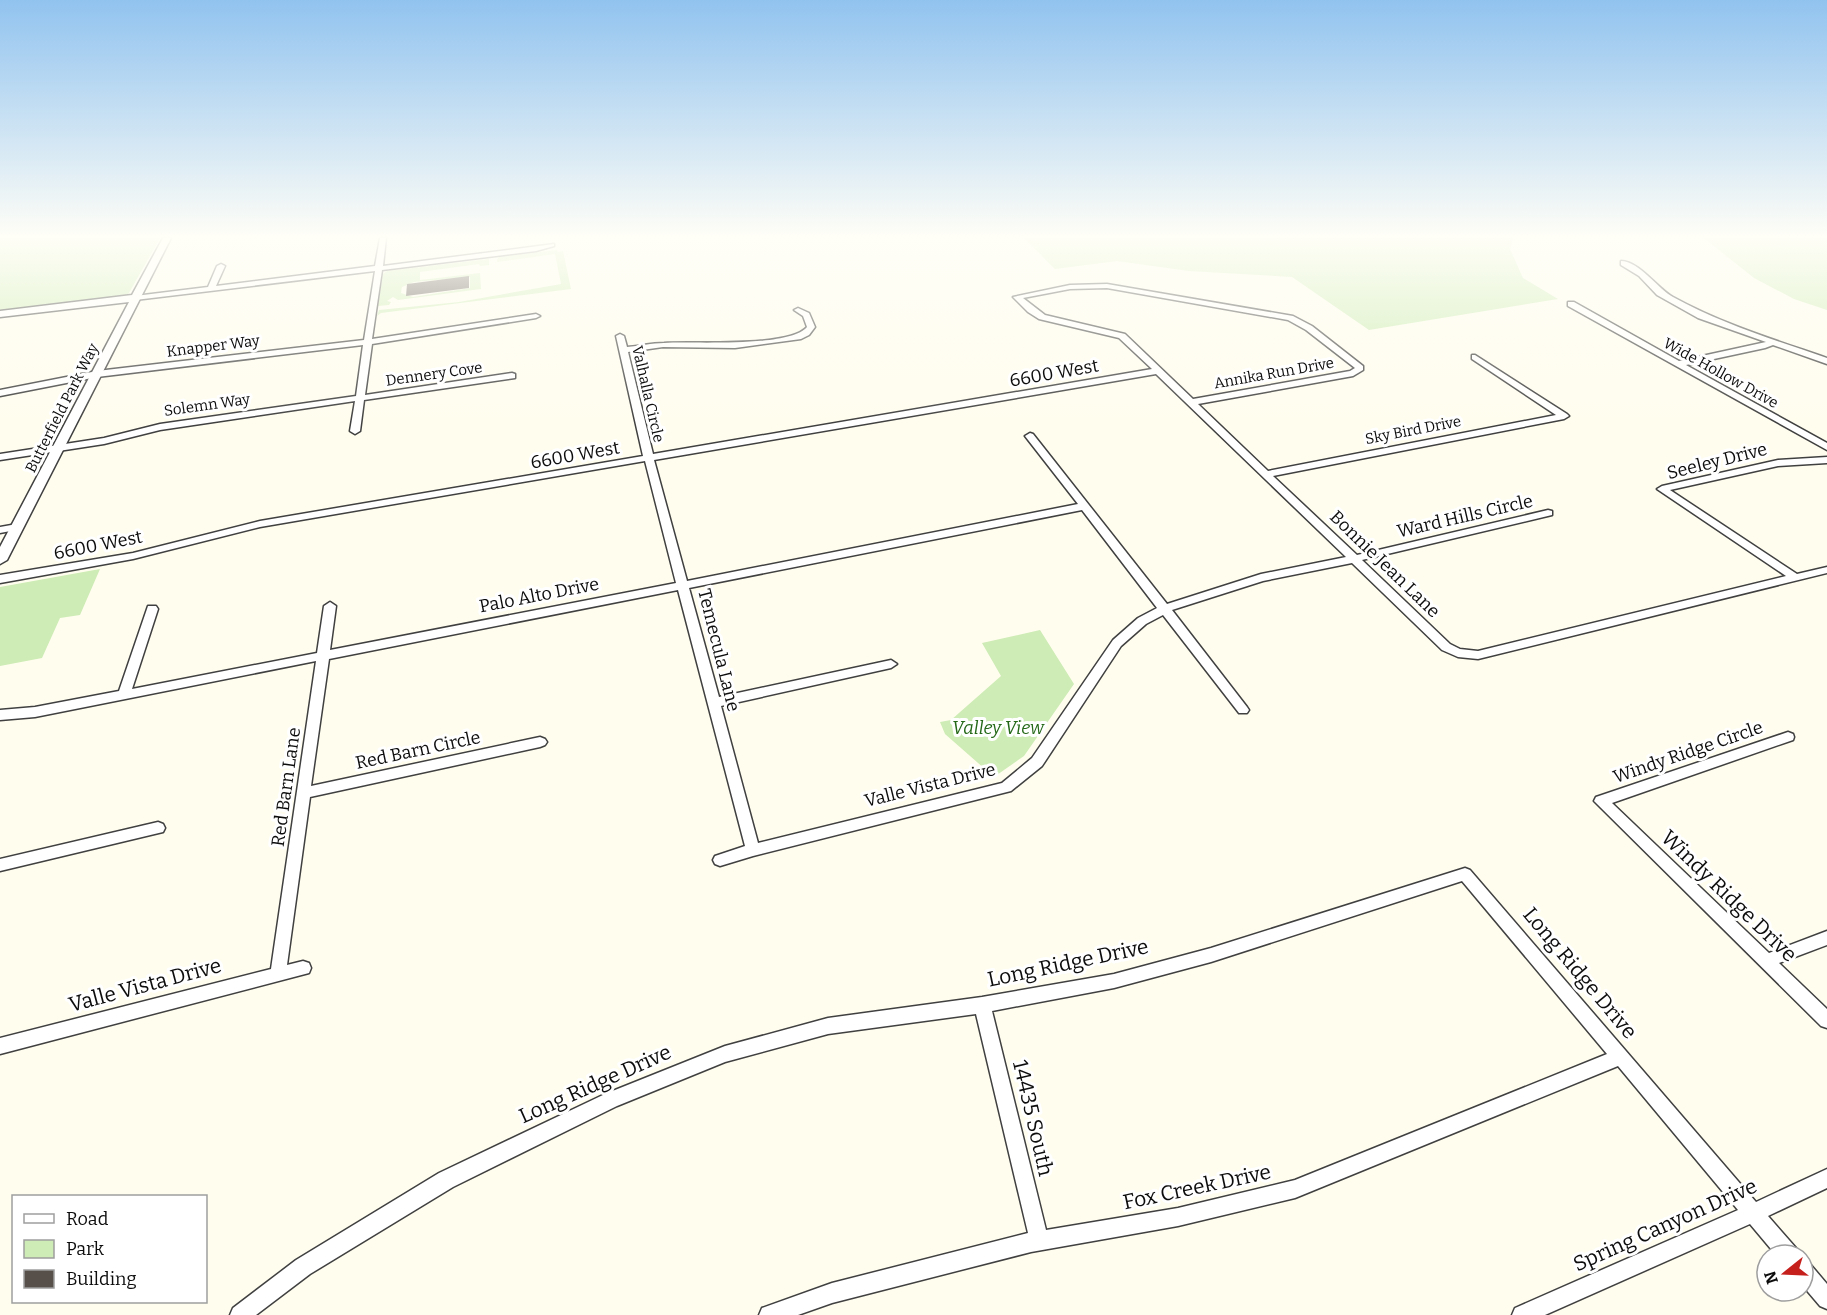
<svg xmlns="http://www.w3.org/2000/svg" width="1827" height="1315" viewBox="0 0 1827 1315" font-family="Bitter,serif">
<rect width="100%" height="100%" fill="#fffdee"/>
<g fill="#ceecb5" fill-rule="evenodd">
<path d="M0,238H160L129,293L125,296L0,311Z"/>
<path d="M1024,238H1513L1510,249L1523,278L1558,299L1369,330L1292,277L1189,271L1117,261L1055,269Z"/>
<path d="M1704,238H1827V310L1794,299L1754,278Z"/>
<path d="M557,250L558,252L563,251L571,289L381,313L377,316L379,310L459,302L561,284L555,254L497,262V260L499,257Z"/>
<path d="M489,259V265L480,266L479,264L420,272V280L480,273L481,289L398,300L393,297L387,301L391,302L389,305L378,306L383,274L387,271ZM470,277V288L413,297L401,293L402,287L414,282Z"/>
<path d="M100,569L80,615L60,618L42,658L0,666V587Z"/>
<path d="M1040,630L1074,684L1024,756L994,777L945,734L940,722L951,720L1001,676L982,643Z"/>
</g>
<path fill="#574f49" d="M469,276V288L406,296L407,284Z"/>
<g fill="none" stroke-linecap="round" stroke-linejoin="round">
<g stroke="#404040" stroke-width="3">
<g id="minor">
<path d="M380,238H386L383,266L554,244V246L536,251L382,270L372,339L536,314L540,316L536,318L372,344L365,395L512,373L515,374V378L364,400L360,431L355,434L350,431L355,401L160,430L104,444L0,460V454L104,438L160,424L356,396L363,345L97,377L0,396V390L97,371L364,340L375,271L135,300L131,298L135,296L208,287L217,266L221,264L225,266L216,286L375,266Z"/>
<path d="M1621,261C1639,261 1658,289 1673,297C1722,324 1775,340 1827,358V364L1773,345L1765,348L1686,365L1827,443V450L1568,306V302H1574L1679,361L1766,342L1698,318L1657,295L1639,276L1621,265Z"/>
<path d="M1107,284L1293,316L1312,326L1363,366V370L1353,376L1198,404L1268,471L1556,415L1472,359V355H1475L1567,414L1569,416L1564,419L1273,476L1357,555L1548,510L1552,511V515L1362,560L1450,644L1460,649L1478,651L1786,576L1657,489L1662,486L1778,460L1827,457V463L1778,466L1670,490L1797,574L1827,567V573L1478,659L1458,657L1442,650L1352,563L1263,581L1172,610L1247,707L1249,710L1247,713H1239L1163,615L1146,624L1121,646L1042,766L1011,791L753,856L720,866L715,864L713,860L715,856L745,846L678,590L329,659L311,786L540,737L545,739L547,742L545,745L540,747L310,797L287,965L303,961L309,963L311,968L309,973L0,1054V1038L271,969L316,661L35,717L0,720V710L35,707L119,691L148,606H156L158,609L132,689L317,653L324,606L330,602L336,606L330,650L676,583L645,461L260,527L133,559L0,583V575L133,553L260,521L643,456L616,336L620,334L624,336L627,347C639,346 652,343 664,343C693,341 789,348 807,327L803,316L794,310L798,308L809,313L815,327L809,335L801,339L735,348L663,347L628,352L653,454L1152,369L1119,338L1039,319L1028,312L1013,297L1070,285ZM1107,288L1288,320L1306,330L1355,368L1350,371L1193,399L1125,334L1045,315L1023,298L1070,289ZM1156,374L1346,557L1261,574L1167,604L1033,434L1030,433L1025,436L1078,504L687,581L654,460ZM1082,510L1157,608L1138,618L1113,640L1032,758L1002,783L758,843L721,706L891,668L897,664L891,660L719,697L689,588Z"/>
<path d="M17,524L22,527L21,529L0,533V527Z"/>
<path d="M1788,732L1793,734L1794,737L1793,740L1612,803L1769,953L1827,931V945L1779,963L1827,1009V1028L1821,1026L1594,801L1596,797Z"/>
<path d="M158,822L163,824L165,828L163,832L0,871V859Z"/>
<path d="M1465,868L1470,870L1756,1202L1827,1169V1188L1768,1216L1796,1248L1799,1255H1776L1750,1224L1545,1315H1512L1515,1308L1738,1210L1618,1066L1295,1198L1178,1226L1031,1252L832,1303L798,1315H759L762,1308L832,1283L1028,1233L976,1014L828,1034L725,1062L617,1106L453,1187L310,1274L256,1315H230L233,1308L296,1260L439,1173L605,1094L725,1046L828,1018L982,997L1114,974L1211,948ZM1462,881L1607,1054L1295,1180L1178,1208L1046,1230L992,1011L1114,988L1211,962Z"/>
<path d="M1803,1261L1810,1264L1827,1284V1309L1820,1306L1803,1286Z"/>
</g>
</g>
<g stroke="#404040" stroke-width="3">
<path id="tertiary" d="M163,238H171L7,560L0,564V547L129,302L0,317V311L132,295Z"/>
</g>
<use href="#minor" fill="#fff" fill-rule="evenodd"/>
<use href="#tertiary" fill="#fff" fill-rule="evenodd"/>
</g>
<linearGradient id="sky" x2="0" y2="1"><stop stop-color="#91c3ef"/><stop offset="0.56" stop-color="#fffef7"/><stop offset="1" stop-color="#fffef7" stop-opacity="0"/></linearGradient>
<rect width="1827" height="422" fill="url(#sky)"/>
<g text-anchor="middle" dominant-baseline="central" stroke-width="6" stroke-linejoin="round" paint-order="stroke">
<g font-size="15" fill="#0d0d0d" stroke="#fff">
<text transform="translate(213 346) rotate(-7)">Knapper Way</text>
<text transform="translate(1274 373) rotate(-10)">Annika Run Drive</text>
<text transform="translate(1721 373) rotate(29)">Wide Hollow Drive</text>
<text transform="translate(434 374) rotate(-8)">Dennery Cove</text>
<text transform="translate(648 394) rotate(77)">Valhalla Circle</text>
<text transform="translate(207 405) rotate(-8)">Solemn Way</text>
<text transform="translate(62 408) rotate(-63)">Butterfield Park Way</text>
<text transform="translate(1413 430) rotate(-11)">Sky Bird Drive</text>
</g>
<g font-size="18" fill="#0d0d0d" stroke="#fff">
<text transform="translate(1054 373) rotate(-10)">6600 West</text>
<text transform="translate(575 455) rotate(-10)">6600 West</text>
<text transform="translate(1717 461) rotate(-14)">Seeley Drive</text>
<text transform="translate(1465 516) rotate(-13)">Ward Hills Circle</text>
<text transform="translate(98 545) rotate(-11)">6600 West</text>
<text transform="translate(1385 564) rotate(44)">Bonnie Jean Lane</text>
<text transform="translate(539 595) rotate(-11)">Palo Alto Drive</text>
<text transform="translate(719 650) rotate(76)">Temecula Lane</text>
<text transform="translate(418 750) rotate(-12)">Red Barn Circle</text>
<text transform="translate(1688 752) rotate(-19)">Windy Ridge Circle</text>
<text transform="translate(930 785) rotate(-14)">Valle Vista Drive</text>
<text transform="translate(286 787) rotate(-82)">Red Barn Lane</text>
</g>
<g font-size="18" font-style="italic" fill="#256919" stroke="#fff">
<text x="998" y="728">Valley View</text>
</g>
<g font-size="21" fill="#0d0d0d" stroke="#fff">
<text transform="translate(1729 896) rotate(44)">Windy Ridge Drive</text>
<text transform="translate(1068 963) rotate(-12)">Long Ridge Drive</text>
<text transform="translate(1580 973) rotate(50)">Long Ridge Drive</text>
<text transform="translate(145 985) rotate(-15)">Valle Vista Drive</text>
<text transform="translate(595 1084) rotate(-24)">Long Ridge Drive</text>
<text transform="translate(1033 1118) rotate(77)">14435 South</text>
<text transform="translate(1197 1187) rotate(-12)">Fox Creek Drive</text>
<text transform="translate(1665 1225) rotate(-24)">Spring Canyon Drive</text>
</g>
</g>
<rect x="12" y="1195" width="195" height="108" fill="#ffffff" stroke="#9e9e9e" stroke-width="1.5"/>
<rect x="24" y="1214" width="30" height="9" fill="#ffffff" stroke="#9e9e9e" stroke-width="1.5"/>
<text x="66" y="1225" font-size="18" fill="#0d0d0d">Road</text>
<rect x="24" y="1240" width="30" height="18" fill="#ceecb5" stroke="#9e9e9e" stroke-width="1.5"/>
<text x="66" y="1255" font-size="18" fill="#0d0d0d">Park</text>
<rect x="24" y="1270" width="30" height="18" fill="#574f49" stroke="#9e9e9e" stroke-width="1.5"/>
<text x="66" y="1285" font-size="18" fill="#0d0d0d">Building</text>
<g transform="translate(1785 1273) rotate(252)"><circle r="28" fill="#ffffff" stroke="#9e9e9e" stroke-width="1.5"/>
<path d="M0-4.5L10 22L0 15L-10 22Z" fill="#c6201d"/>
<text y="-9" font-size="16" font-weight="bold" text-anchor="middle" fill="#0d0d0d">N</text>
</g>
</svg>
